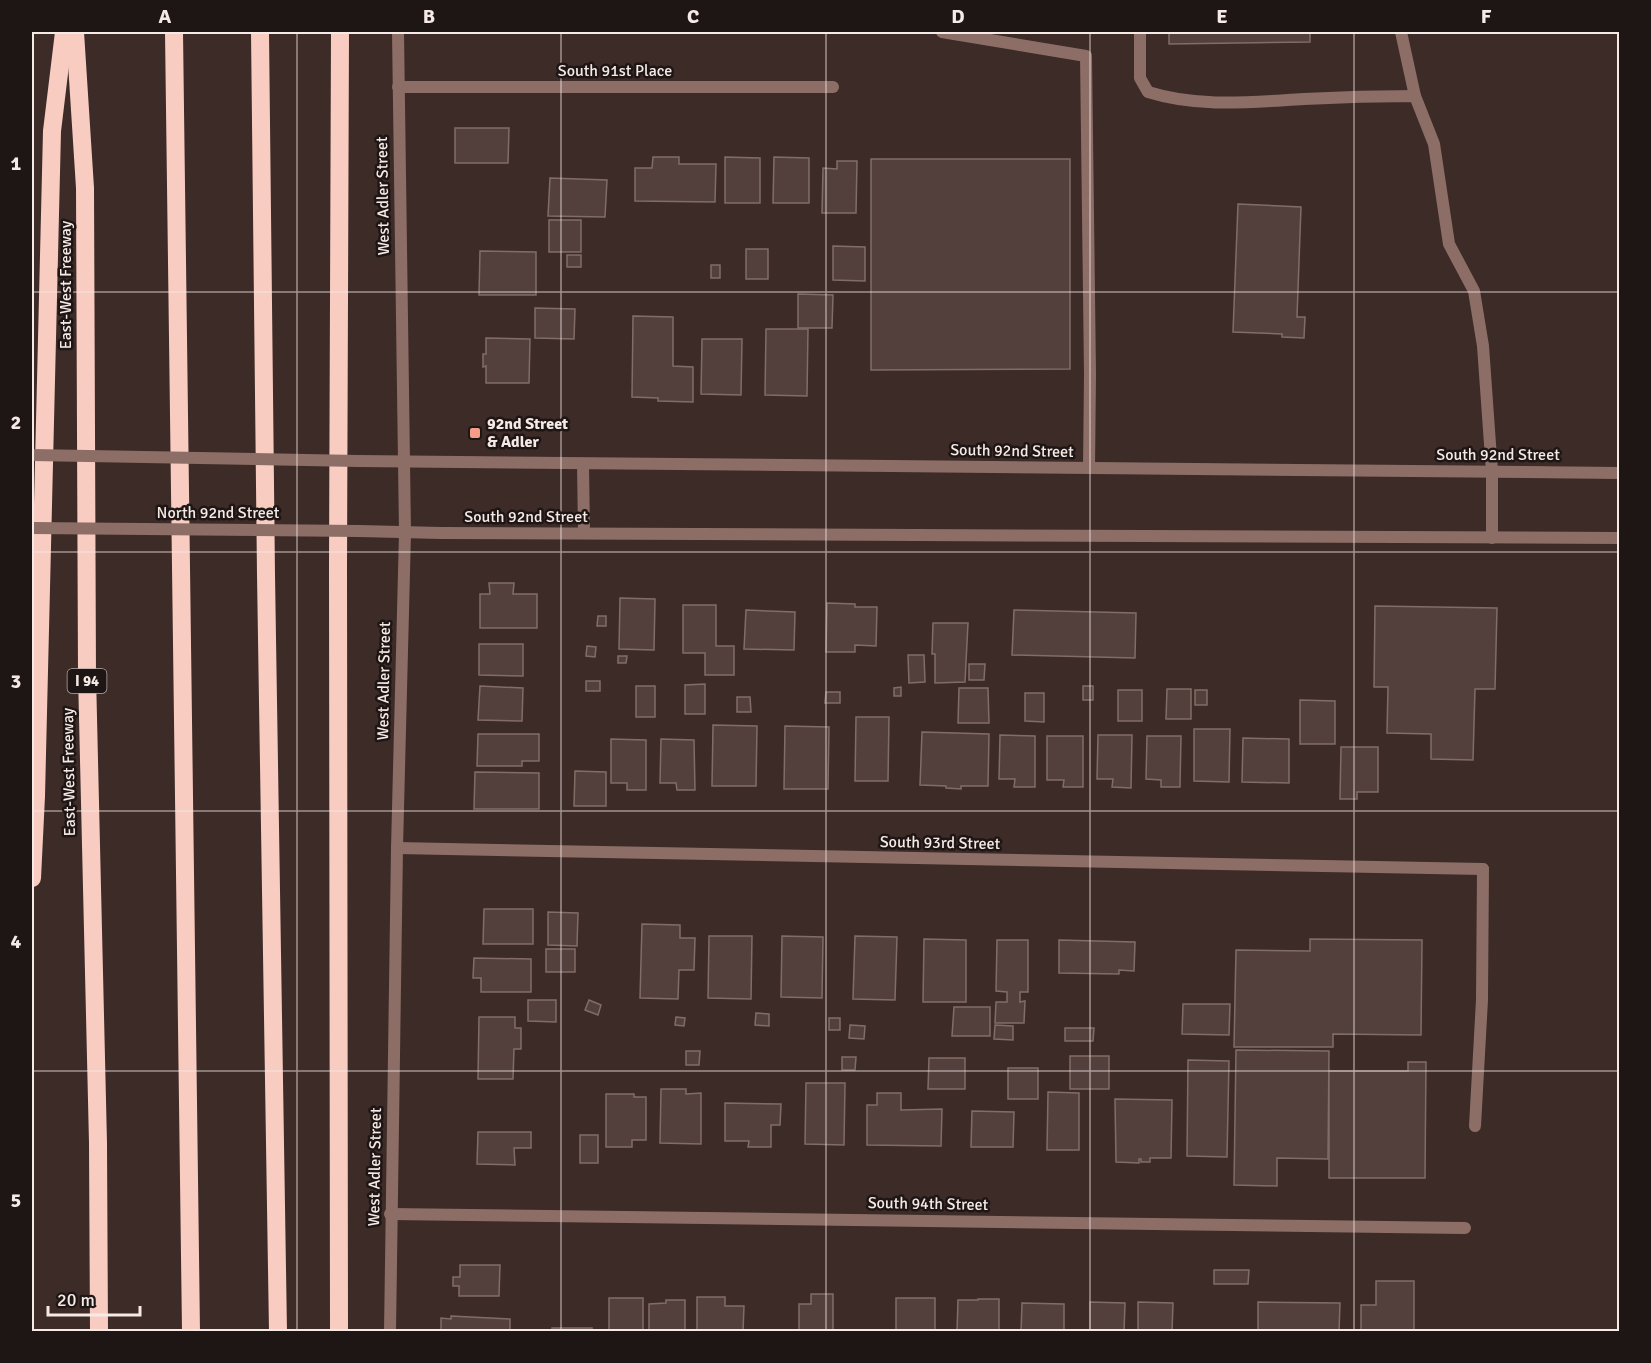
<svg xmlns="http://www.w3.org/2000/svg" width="1651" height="1363" viewBox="0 0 1651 1363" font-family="Signika,sans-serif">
<rect width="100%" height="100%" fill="#3d2b27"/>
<g fill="#53403c" stroke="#826c68" stroke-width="1.5">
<path d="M1169,32H1310V42L1169,44Z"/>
<path d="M455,128H509L508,163H455Z"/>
<path d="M653,157H679V164H716L715,202L635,201V168H652Z"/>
<path d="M725,157L760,158V203H725Z"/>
<path d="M774,157L809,158V203H773Z"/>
<path d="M871,159H1070V369L871,370Z"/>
<path d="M837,161H857L856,213H822L823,168L837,169Z"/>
<path d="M550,178L607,180L605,217L548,216Z"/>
<path d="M1238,204L1301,207L1297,317H1305L1304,338L1282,337V334L1233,332Z"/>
<rect x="549" y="220" width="32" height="32"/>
<path d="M833,246L865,247V281L833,280Z"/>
<rect x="746" y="249" width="22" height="30"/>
<path d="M480,251L536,252V295H479Z"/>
<rect x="567" y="255" width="14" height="12"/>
<rect x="711" y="265" width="9" height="13"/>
<path d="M798,294L833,295L832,328H798Z"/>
<path d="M535,308L575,309L574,339L535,338Z"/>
<path d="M633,316L673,317V366L693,367V402L658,401V398L632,397Z"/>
<path d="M766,329H808L807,396L765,395Z"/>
<path d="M486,338L530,339L529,383H486V366L483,367V354H486Z"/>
<path d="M702,339H742L741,395L701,394Z"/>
<path d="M489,583H514L513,594H537V628H480V594H490Z"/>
<path d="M620,598L655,599L654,650L619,649Z"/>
<path d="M827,603L855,604V607H877L876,646L855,645V652H826Z"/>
<path d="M683,605H716V646H734V675H705V653H683Z"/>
<path d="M1375,606L1497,608L1495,689H1475L1473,760L1431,759V734L1387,733L1388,687H1374Z"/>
<path d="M746,610L795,612L794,650L744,649Z"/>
<path d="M1014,610L1136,613L1135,658L1012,655Z"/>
<path d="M598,616H606V626H597Z"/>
<path d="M933,623H968L965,682L935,683V654H932Z"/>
<path d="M479,644H523V676L479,675Z"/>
<path d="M587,646L596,647L595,657L586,656Z"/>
<path d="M908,655H924L925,682L909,683Z"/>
<path d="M618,656H627L626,663H618Z"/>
<path d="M969,664H985L984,680H969Z"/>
<rect x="586" y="681" width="14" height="10"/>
<path d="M705,684V714H685V685Z"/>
<path d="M480,686L523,688L522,721L478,720Z"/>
<rect x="636" y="686" width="19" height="31"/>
<rect x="1083" y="686" width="10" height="14"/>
<path d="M901,687V696H894V688Z"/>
<path d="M959,688H988L989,723H958Z"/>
<path d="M1167,689H1191V719H1166Z"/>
<rect x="1118" y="690" width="24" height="31"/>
<rect x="1195" y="690" width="12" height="15"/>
<path d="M826,692H840V703H825Z"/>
<path d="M1025,693H1044V722L1025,721Z"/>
<path d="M737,697H750L751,712H737Z"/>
<path d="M1300,700L1335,701V744H1300Z"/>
<path d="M856,717H889L888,781H855Z"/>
<path d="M713,725L757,726L756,786H712Z"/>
<path d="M785,726L829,727L828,789H784Z"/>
<path d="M1194,729H1230L1229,782L1194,781Z"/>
<path d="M922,732L989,734L988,786H961V789L946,788V786L920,785Z"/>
<path d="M478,734H539V761H522V766H477Z"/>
<path d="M1000,735L1035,736V787H1014L1015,779H999Z"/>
<path d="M1098,735H1132L1131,788L1112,787L1113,779H1097Z"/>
<path d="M1047,736H1083V787H1063L1064,780H1047Z"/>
<path d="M1147,736H1181L1180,787H1161V780L1146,779Z"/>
<path d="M1243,738L1289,739V783L1242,782Z"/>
<path d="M611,739L646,740V790H627V783H611Z"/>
<path d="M661,739L694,740L695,790H677L676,783H660Z"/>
<path d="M1341,747H1378V792H1357V799H1340Z"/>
<path d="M575,771L606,772V806H574Z"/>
<path d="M475,772L539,773V809H474Z"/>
<path d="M484,909H533V944H483Z"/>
<path d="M548,912L578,913L577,946L548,945Z"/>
<path d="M642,924L680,925V938H695L694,970H679L678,999L640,998Z"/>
<path d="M709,936H752L751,999L708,998Z"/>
<path d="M782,936L823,937L822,998L781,997Z"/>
<path d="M855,936L897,937L895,1000L853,999Z"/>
<path d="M924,939L966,940V1002H923Z"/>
<path d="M1310,939L1422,940L1421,1035L1333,1034V1047H1234L1236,950L1310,951Z"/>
<path d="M997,940H1028V992H1020V1002L1025,1001L1024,1023H995L996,1002H1007V992L996,991Z"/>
<path d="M1059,940L1135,942L1134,971L1119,970V974L1059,973Z"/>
<rect x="546" y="949" width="29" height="23"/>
<path d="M474,958L531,959V992H481V978H473Z"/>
<path d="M528,1000H556V1022L528,1021Z"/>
<path d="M589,1000L601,1005L598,1015L585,1010Z"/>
<path d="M1183,1004H1230L1229,1035L1182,1034Z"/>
<path d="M954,1007H990V1036H952Z"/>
<path d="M756,1013L769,1014V1026L755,1025Z"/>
<path d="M479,1017H515V1028H521V1049H514L513,1079H478Z"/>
<path d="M676,1017L685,1018L684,1026L675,1025Z"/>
<rect x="829" y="1018" width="11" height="12"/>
<path d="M850,1025L865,1026L864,1039L849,1038Z"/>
<path d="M995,1025L1013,1026V1040L994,1039Z"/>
<path d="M1065,1028H1094L1093,1041H1065Z"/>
<path d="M1236,1050L1329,1051L1328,1159L1277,1158V1186L1234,1185Z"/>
<path d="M686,1051H700L699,1065H686Z"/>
<rect x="1070" y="1056" width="39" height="33"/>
<path d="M842,1057H856L855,1070H842Z"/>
<path d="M929,1058H965V1089H928Z"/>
<path d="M1188,1060L1229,1061L1227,1157L1187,1156Z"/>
<path d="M1408,1062H1426L1425,1178H1329V1071H1408Z"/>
<rect x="1008" y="1068" width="30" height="31"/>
<path d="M806,1083H845L844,1145L805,1144Z"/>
<path d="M661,1089H686V1094L701,1093V1144L660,1143Z"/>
<path d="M1048,1092L1079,1093V1150H1047Z"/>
<path d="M877,1093H901V1110L942,1109L941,1146L867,1145V1105H877Z"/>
<path d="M606,1094H634V1097H646V1140H632V1147H606Z"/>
<path d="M1115,1099L1172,1100L1171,1158H1150V1162H1141V1159H1139V1163L1116,1162Z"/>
<path d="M725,1103L781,1104L780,1125H771V1147H748L749,1141H725Z"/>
<path d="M972,1111L1014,1112L1013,1147H971Z"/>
<path d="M478,1132H531V1148H514L515,1165L477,1164Z"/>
<rect x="580" y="1135" width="18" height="28"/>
<path d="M460,1265H500L499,1296H459V1286H453V1277H460Z"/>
<path d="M1214,1270H1249L1248,1284H1214Z"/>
<path d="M1376,1281H1414V1332H1361V1305H1376Z"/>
<path d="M811,1294H833V1332H799V1304H811Z"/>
<path d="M697,1297H725V1306H744L743,1332H697Z"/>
<rect x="609" y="1298" width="34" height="34"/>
<rect x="896" y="1298" width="39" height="34"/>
<path d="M978,1299H999V1332H957L958,1300H978Z"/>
<path d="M666,1300H685V1332H649V1304L666,1303Z"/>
<path d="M1090,1302L1125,1303L1124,1332H1090Z"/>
<path d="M1138,1302L1173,1303L1172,1332H1138Z"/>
<path d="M1258,1302L1340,1303L1339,1332H1258Z"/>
<path d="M1022,1303L1064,1304V1332H1021Z"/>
<path d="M451,1316L510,1319V1332H441V1318L451,1319Z"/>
<rect x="552" y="1328" width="40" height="4"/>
</g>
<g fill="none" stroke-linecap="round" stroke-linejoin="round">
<g stroke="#8c6e67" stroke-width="12">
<path d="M942,32L1086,56L1090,374L1089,468"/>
<path d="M1140,32V78L1148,92C1199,108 1251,102 1304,99C1341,97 1378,96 1415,96L1434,144L1449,244L1474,291L1483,346L1492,472V538"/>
<path d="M1401,32L1415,96"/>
<path d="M583,464L584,533"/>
<path d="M1475,1126L1482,1000L1483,869"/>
</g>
<g stroke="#8c6e67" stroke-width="12">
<path d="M398,87H833"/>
<path d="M397,848L1483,869"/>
<path d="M390,1214L1465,1228"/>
<path d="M390,1332L397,848L405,533L398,32"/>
</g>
<g stroke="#8c6e67" stroke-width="12">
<path d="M358,461L1620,473"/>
<path d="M359,531L441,533L1620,538"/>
</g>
<g stroke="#f9ccc2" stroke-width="18">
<path d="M75,32L85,188L87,675L98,1143L99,1332"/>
<path d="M174,32L191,1332"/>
<path d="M260,32L266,575L278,1332"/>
<path d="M32,878L36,796L52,131L64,32"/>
<path d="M339,1332L338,567L340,32"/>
</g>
<g stroke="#8c6e67" stroke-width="12">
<path d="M32,455L358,461"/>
<path d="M32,528L359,531"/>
</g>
</g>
<path fill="none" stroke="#f6eae7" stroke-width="1.5" stroke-opacity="0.55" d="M297,32V1332M561,32V1332M826,32V1332M1090,32V1332M1354,32V1332M32,292H1620M32,552H1620M32,811H1620M32,1071H1620"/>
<rect fill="#f49e8a" stroke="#1e1614" stroke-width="2" x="469" y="427" width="12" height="12" rx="3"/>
<g text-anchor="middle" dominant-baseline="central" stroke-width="5" stroke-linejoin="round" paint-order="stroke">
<rect fill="#1e1614" stroke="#b5aaa8" stroke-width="1.5" x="67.5" y="669" width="39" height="24" rx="4.5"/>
<g font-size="15" font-weight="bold" fill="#f6eae7">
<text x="87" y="681">I 94</text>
</g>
<g font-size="16" fill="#f6eae7" stroke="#1e1614">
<text x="615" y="71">South 91st Place</text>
<text transform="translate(383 196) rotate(-91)">West Adler Street</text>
<text transform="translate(66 285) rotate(-90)">East-West Freeway</text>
<text transform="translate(1012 451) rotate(1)">South 92nd Street</text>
<text x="1498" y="455">South 92nd Street</text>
<text x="218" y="513">North 92nd Street</text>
<text x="526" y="517">South 92nd Street</text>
<text transform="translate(384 681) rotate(-89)">West Adler Street</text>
<text transform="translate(69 772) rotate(-91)">East-West Freeway</text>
<text transform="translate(940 843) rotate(1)">South 93rd Street</text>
<text transform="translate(375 1167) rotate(-89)">West Adler Street</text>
<text transform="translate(928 1204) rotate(1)">South 94th Street</text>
</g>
<g font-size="16" font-weight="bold" fill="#f6eae7" stroke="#1e1614" text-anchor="start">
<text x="487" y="424">92nd Street<tspan x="487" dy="18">&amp; Adler</tspan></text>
</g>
</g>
<rect width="1651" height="1363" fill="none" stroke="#1e1614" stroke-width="66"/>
<path d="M48 1306v9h92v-9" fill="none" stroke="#f6eae7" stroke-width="3"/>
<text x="57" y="1306" font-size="18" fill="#f6eae7" stroke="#1e1614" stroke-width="4.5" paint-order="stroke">20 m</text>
<rect x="33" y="33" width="1585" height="1297" fill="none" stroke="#f6eae7" stroke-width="2"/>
<g font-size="20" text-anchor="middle" font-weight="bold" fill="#f6eae7">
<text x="165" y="23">A</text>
<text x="429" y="23">B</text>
<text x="693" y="23">C</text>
<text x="958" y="23">D</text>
<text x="1222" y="23">E</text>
<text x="1486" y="23">F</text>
<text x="16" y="170">1</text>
<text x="16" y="429">2</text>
<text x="16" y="688">3</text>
<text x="16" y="948">4</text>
<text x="16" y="1207">5</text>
</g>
</svg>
